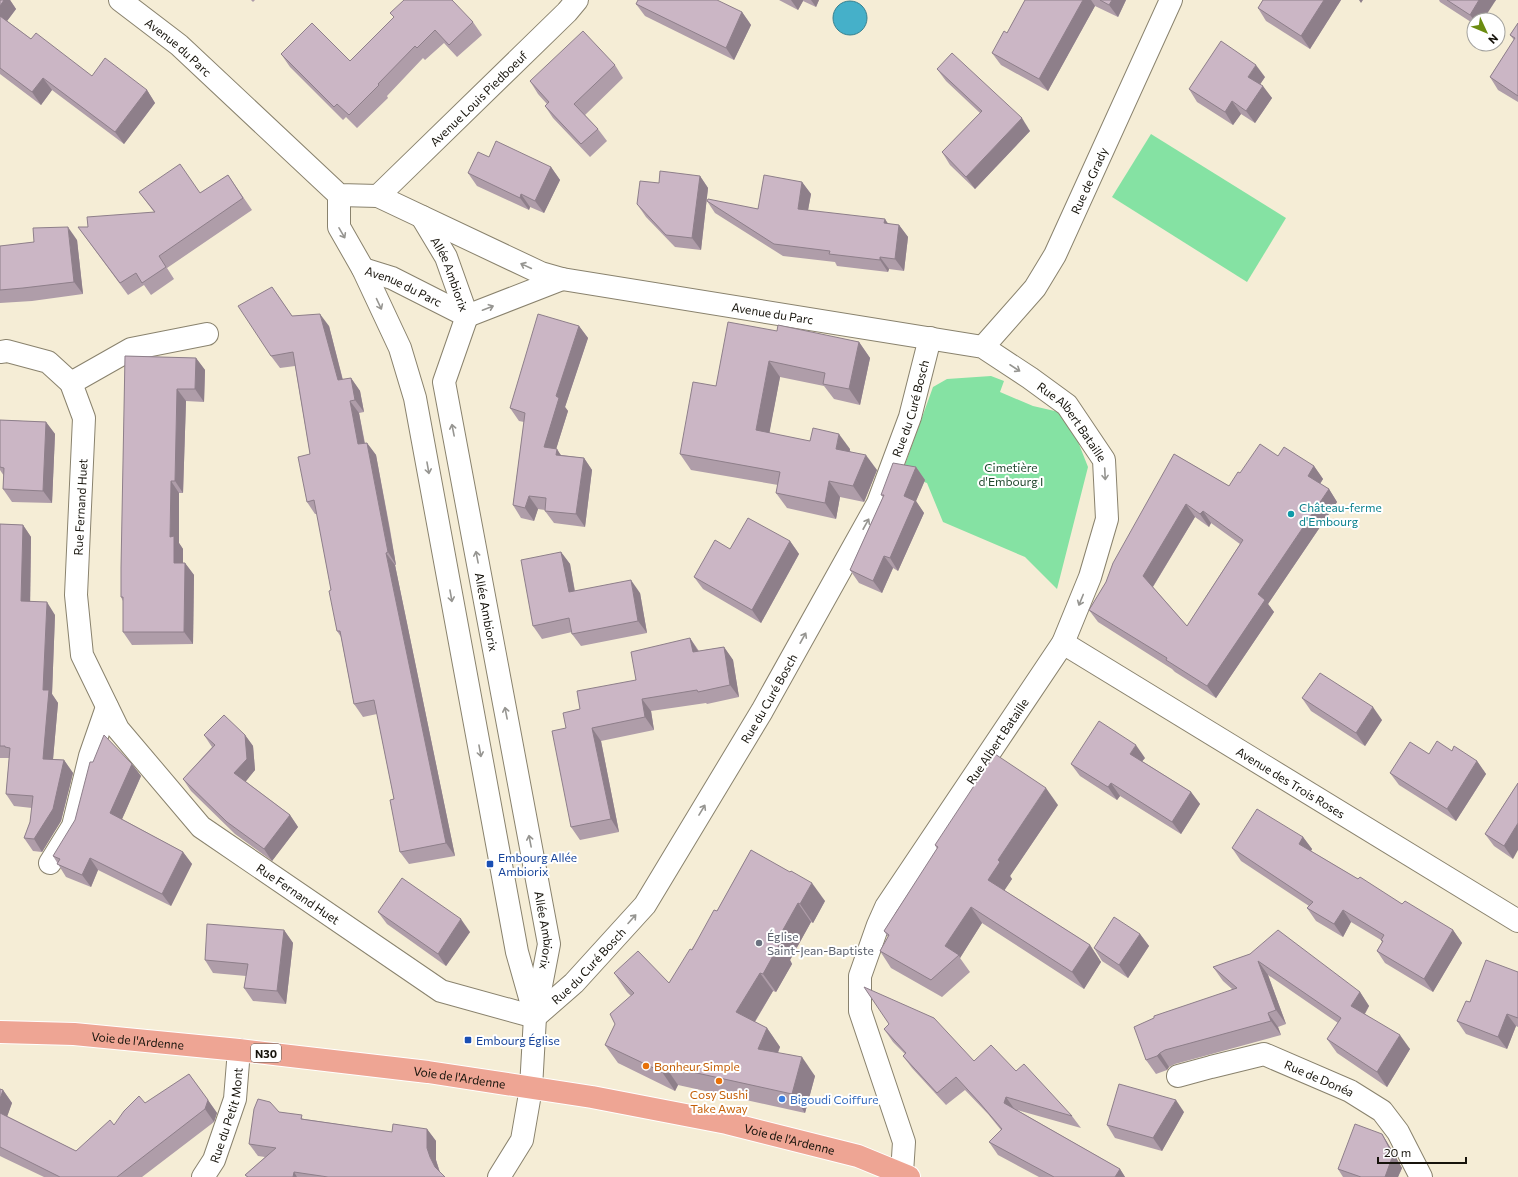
<svg xmlns="http://www.w3.org/2000/svg" width="1518" height="1177" viewBox="0 0 1518 1177" font-family="Commissioner,sans-serif">
<rect width="100%" height="100%" fill="#f5edd6"/>
<g fill="#85e2a3">
<path d="M1151,134L1286,218L1247,282L1112,197Z"/>
<path d="M991,376L1004,381L1000,392L1033,406L1059,412L1075,434L1088,467L1057,589L1025,557L943,522L927,483L924,482V480L902,473L933,387L947,379Z"/>
</g>
<circle fill="#45b0c9" stroke="#378190" cx="850" cy="18" r="17"/>
<g fill="none" stroke-linecap="round" stroke-linejoin="round">
<g stroke="#89826d" stroke-width="24">
<g id="street">
<path id="s1" d="M120,0L179,45L339,195L378,196L541,273L562,279L983,347L1030,378L1067,405L1104,460L1107,519L1090,577L1063,643L886,907L878,925L860,976V1011L904,1142L902,1173"/>
<path d="M339,195V227L363,269L400,348L415,398L517,952L534,1012"/>
<path id="s2" d="M378,196L567,12L577,0"/>
<path id="s3" d="M422,217L446,257L467,316L444,382L549,944L535,1017L531,1088L522,1140L499,1177"/>
<path id="s4" d="M363,269L392,278L467,316L562,279"/>
<path id="s5" d="M983,347L1035,288L1055,255L1171,0"/>
<path id="s6" d="M0,352L7,351L48,362L71,383L84,418L76,595L82,655L118,729L201,827L441,991L535,1017"/>
<path d="M71,383L131,349L207,334"/>
<path id="s7" d="M1063,643L1518,921"/>
<path d="M50,863L73,826L90,756L107,707"/>
<path id="s8" d="M535,1017L574,983L645,905L762,711L878,503L910,417L930,338"/>
<path id="s9" d="M1178,1076L1211,1067L1264,1054L1350,1091L1382,1111L1398,1132L1421,1177"/>
<path id="s10" d="M203,1177L214,1160L235,1099L239,1050"/>
</g>
</g>
<g stroke="#fff" stroke-width="24">
<g id="primary">
<path id="s11" d="M0,1032L74,1034L239,1050L428,1072L592,1097L727,1123L858,1156L909,1177"/>
</g>
</g>
<use href="#street" stroke="#fff" stroke-width="22"/>
<use href="#primary" stroke="#eea594" stroke-width="22"/>
</g>
<g fill="#af9da9" fill-rule="evenodd">
<path d="M0,0H10L16,9L7,21L31,39L92,76L147,90L155,103L124,144L52,90L41,105L0,74Z"/>
<path d="M251,0H255L253,2Z"/>
<path d="M779,0H819L816,7L803,1L798,10Z"/>
<path d="M1025,0H1126L1118,17L1095,6L1048,91L1001,65L992,53L1007,33Z"/>
<path d="M1263,0H1341L1310,49L1266,21L1258,8Z"/>
<path d="M1439,0H1496L1474,20V24L1440,2Z"/>
<path d="M636,4L742,12L751,25L734,60L645,16Z"/>
<path d="M390,13L473,22L482,35L457,57L444,43L425,60L423,58L387,96L388,98L357,128L346,117L343,120L290,67L281,54L350,61L394,17Z"/>
<path d="M1518,23V102L1498,90L1490,77L1514,40L1510,35Z"/>
<path d="M615,65L623,78L585,115L598,129L607,141L590,157L553,118L545,106L547,104L538,94L530,81Z"/>
<path d="M937,69L1030,131L975,189L950,165L942,152L980,113L946,81Z"/>
<path d="M1265,77L1260,84L1272,98L1255,123L1241,114L1233,125L1197,102L1189,89Z"/>
<path d="M489,157L551,167L560,180L544,213L530,207L529,210L477,186L468,173Z"/>
<path d="M228,175L252,210L167,268L174,279L151,295L144,285L128,295L78,227H88L154,212L139,192L200,193Z"/>
<path d="M700,176L708,188L701,250L675,247L646,217L637,204L659,183Z"/>
<path d="M802,182L811,194L808,210L889,224L899,225L908,237L904,271L889,269L888,272L837,266L835,262L783,256L715,213L707,201L758,209Z"/>
<path d="M77,240L83,294L32,301L0,303V246Z"/>
<path d="M272,287L292,316L329,326L343,380L351,378L360,391L364,412L359,413L365,443H367L376,455L390,529L396,565H395L455,856L409,864L400,852L394,799L377,714L363,717L354,704L341,637L337,631L331,590L317,514H315L307,502L310,454L295,366L280,368L271,356Z"/>
<path d="M579,326L588,338L565,407L568,411L556,449L561,455L584,458L592,470L585,527L554,523L545,511V510L538,509L534,521L521,518L513,505L524,422L519,421L510,408Z"/>
<path d="M777,331L859,342L870,358L860,405L834,399L824,386L780,377L769,433L850,449V451L877,470L864,502L840,497L836,519L787,508L776,493L778,485L691,470L680,454L716,386Z"/>
<path d="M125,356L196,358L205,370L204,402L186,401L183,493H179V543L183,549V563H185L194,575L193,644L132,645L123,632V601L121,597Z"/>
<path d="M0,420L46,422L55,434L52,503L12,502L3,489L4,476L0,470Z"/>
<path d="M1174,454L1229,486L1240,473L1278,456L1314,466L1323,479L1320,484L1329,489L1337,502L1268,604L1274,612L1216,698L1175,672L1172,669L1098,622L1089,610L1106,582ZM1195,517L1209,527L1211,523L1240,544L1187,626L1153,587Z"/>
<path d="M916,467L925,480L916,501L924,513L898,571L893,568L882,593L859,583L850,570L883,497L881,495Z"/>
<path d="M0,524L23,525L31,537L30,601L55,615L52,694L58,703L53,759L64,760L73,773L61,821L42,852L33,851L24,838L30,822L32,808L14,806L6,794L9,758H0Z"/>
<path d="M790,541L799,554L761,623L703,589L694,577L730,549Z"/>
<path d="M561,552L570,564L575,591L640,593L647,633L581,646L572,634V632L542,639L533,626Z"/>
<path d="M690,638L699,651L724,647L733,660L739,697L707,704L706,703L651,711L654,730L601,741L619,832L580,840L571,827L566,728L636,680Z"/>
<path d="M1302,698L1382,720L1365,746L1311,711Z"/>
<path d="M204,735H245L253,746L255,770L245,781L290,815L298,827L272,861L235,834L191,791L183,779L212,747Z"/>
<path d="M1429,754L1477,761L1486,774L1456,821L1399,785L1390,773Z"/>
<path d="M1145,758L1142,761L1191,792L1200,804L1181,834L1120,796L1117,800L1080,776L1071,764Z"/>
<path d="M132,764L141,776L122,819L183,852L192,864L171,906L98,870L91,887L66,877L53,856Z"/>
<path d="M1518,783L1513,859L1494,846L1485,834Z"/>
<path d="M1058,805L1010,876L1012,879L1004,890L1090,945L1101,962L1084,989L982,923L960,958L970,972L942,997L891,968L880,951L888,937L884,931L937,849L935,845Z"/>
<path d="M1303,837L1312,849L1311,851L1358,879L1402,904L1453,930L1462,943L1433,992L1385,963L1377,951L1382,942L1381,940L1351,922L1343,937L1316,921L1307,908L1309,906L1241,861L1232,848Z"/>
<path d="M751,850L825,901L813,923L811,922L790,960L792,964L776,992L773,991L755,1022L767,1028L780,1047L778,1053L815,1076L805,1113L678,1085L675,1091L618,1063L605,1045L631,996L627,992L614,973L669,983L717,911Z"/>
<path d="M378,912L470,932L446,966L387,924Z"/>
<path d="M284,930L293,943L286,1004L253,1001L244,988L246,976L213,973L205,960Z"/>
<path d="M1140,934L1149,946L1128,978L1102,961L1094,948Z"/>
<path d="M1250,954L1360,992L1369,1006L1365,1014L1410,1049L1387,1087L1337,1053L1327,1039L1338,1023L1268,975L1286,1024L1278,1027L1281,1035L1175,1064L1169,1067L1167,1070L1156,1074L1146,1060L1232,989L1223,981L1213,967Z"/>
<path d="M1518,972V1027L1516,1026L1507,1049L1466,1034L1457,1021L1470,1002Z"/>
<path d="M884,1029L974,1061L1016,1071L1072,1116L1081,1128L1017,1110L1120,1169L1125,1177H1039L998,1155L989,1142L1001,1130L988,1114L965,1090L946,1105L912,1068L903,1056L905,1054L893,1042Z"/>
<path d="M189,1074L217,1113L214,1122L142,1177H44L4,1158L0,1156V1089L3,1090L12,1103L7,1116L76,1151Z"/>
<path d="M279,1112L304,1119L392,1132L427,1129L436,1141V1160L440,1172L445,1177H247L245,1175L265,1157L258,1156L249,1144Z"/>
<path d="M1184,1112L1162,1151L1115,1138L1107,1125Z"/>
<path d="M1382,1134L1390,1147L1402,1168L1398,1177H1343L1338,1169Z"/>
</g>
<g fill="#8e7f8a">
<path d="M4,0H10L16,9L4,25L0,19V6Z"/>
<path d="M791,0H803V1L798,10Z"/>
<path d="M811,0H819L816,7Z"/>
<path d="M1083,0H1091L1095,6L1048,91L1039,79Z"/>
<path d="M1112,0H1126L1118,17L1109,5Z"/>
<path d="M1324,0H1341L1310,49L1301,36Z"/>
<path d="M1359,0H1363L1361,3Z"/>
<path d="M1479,0H1496L1483,20H1474L1470,15Z"/>
<path d="M742,12L751,25L734,60L726,48Z"/>
<path d="M1256,65L1265,77L1257,89L1248,77Z"/>
<path d="M43,78L52,90L41,105L32,92Z"/>
<path d="M1263,86L1272,98L1255,123L1246,111Z"/>
<path d="M147,90L155,103L124,144L115,132Z"/>
<path d="M1232,101L1241,114L1233,125L1225,112Z"/>
<path d="M1022,118L1030,131L975,189L966,177Z"/>
<path d="M551,167L560,180L544,213L535,201Z"/>
<path d="M700,176L708,188L701,250L692,238Z"/>
<path d="M802,182L811,194L806,221L798,209Z"/>
<path d="M521,194L530,207L529,210L520,198Z"/>
<path d="M885,219L893,231L884,223Z"/>
<path d="M899,225L908,237L904,271L895,259Z"/>
<path d="M68,227L77,240L83,294L74,282Z"/>
<path d="M880,257L889,269L888,272L880,260Z"/>
<path d="M320,314L329,326L346,393L338,380Z"/>
<path d="M579,326L588,338L565,407L568,411L553,459L544,447L556,396Z"/>
<path d="M859,342L870,358L860,405L849,389Z"/>
<path d="M196,358L205,370L204,402L195,389Z"/>
<path d="M769,361L780,377L767,446L756,430Z"/>
<path d="M351,378L360,391L364,412L355,400Z"/>
<path d="M177,389L186,401L183,493L175,481Z"/>
<path d="M350,401L359,413L367,457L358,444Z"/>
<path d="M46,422L55,434L52,503L43,491Z"/>
<path d="M839,434L850,449L847,464L836,449Z"/>
<path d="M367,443L376,455L396,565L388,552Z"/>
<path d="M557,449L565,462L556,455Z"/>
<path d="M866,455L877,470L864,502L853,486Z"/>
<path d="M584,458L592,470L585,527L576,514Z"/>
<path d="M1314,466L1323,479L1317,488L1308,476Z"/>
<path d="M916,467L925,480L916,501L924,513L898,571L890,558L904,496Z"/>
<path d="M171,481L179,493V543L183,549V575L174,563L170,537Z"/>
<path d="M829,481L840,497L836,519L825,503Z"/>
<path d="M1329,489L1337,502L1268,604L1274,612L1216,698L1207,686L1258,594Z"/>
<path d="M529,496L538,509L534,521L525,508Z"/>
<path d="M1186,504L1195,517L1152,588L1143,576Z"/>
<path d="M1203,511L1211,523L1209,527L1200,514Z"/>
<path d="M23,525L31,537L30,613L21,601Z"/>
<path d="M790,541L799,554L761,623L752,610Z"/>
<path d="M561,552L570,564L577,605L569,592Z"/>
<path d="M386,553L395,565L455,856L446,843Z"/>
<path d="M884,556L893,568L882,593L873,581Z"/>
<path d="M185,563L194,575L193,644L184,632Z"/>
<path d="M631,580L640,593L647,633L638,621Z"/>
<path d="M47,602L55,615L52,694L58,703L52,771L43,759V690Z"/>
<path d="M690,638L698,651L702,665L693,652Z"/>
<path d="M724,647L733,660L739,697L730,685Z"/>
<path d="M642,699L651,711L654,730L645,717Z"/>
<path d="M1373,707L1382,720L1365,746L1356,733Z"/>
<path d="M592,728L601,741L619,832L611,819Z"/>
<path d="M245,735L253,746L255,770L243,785L234,773Z"/>
<path d="M1136,745L1145,758L1138,766L1130,754Z"/>
<path d="M64,760L73,773L61,821L42,852L34,839Z"/>
<path d="M1477,761L1486,774L1456,821L1447,809Z"/>
<path d="M132,764L141,776L119,826L110,813Z"/>
<path d="M1111,783L1120,796L1117,800L1108,787Z"/>
<path d="M1046,788L1058,805L1010,876L1012,879L1000,897L988,880L998,860Z"/>
<path d="M1191,792L1200,804L1181,834L1172,822Z"/>
<path d="M290,815L298,827L272,861L264,849Z"/>
<path d="M1518,823V850L1513,859L1504,846Z"/>
<path d="M1303,837L1312,849L1308,856L1299,844Z"/>
<path d="M183,852L192,864L171,906L162,894Z"/>
<path d="M90,858L98,870L91,887L82,875Z"/>
<path d="M812,883L825,901L813,923L800,904Z"/>
<path d="M798,903L811,922L790,960L792,964L776,992L763,974L775,944Z"/>
<path d="M971,907L982,923L960,958L959,955L945,946Z"/>
<path d="M1343,910L1351,922L1343,937L1334,924Z"/>
<path d="M461,919L470,932L446,966L438,954Z"/>
<path d="M284,930L293,943L286,1004L277,991Z"/>
<path d="M1453,930L1462,943L1433,992L1424,979Z"/>
<path d="M1140,934L1149,946L1128,978L1119,965Z"/>
<path d="M1090,945L1101,962L1084,989L1072,972Z"/>
<path d="M1258,961L1268,975L1286,1024L1276,1010Z"/>
<path d="M760,973L773,991L749,1031L736,1012Z"/>
<path d="M1360,992L1369,1006L1361,1020L1351,1006Z"/>
<path d="M1268,1013L1278,1027L1281,1035L1271,1021Z"/>
<path d="M1507,1014L1516,1026L1507,1049L1498,1037Z"/>
<path d="M767,1028L780,1047L771,1068L758,1049Z"/>
<path d="M1400,1035L1410,1049L1387,1087L1377,1072Z"/>
<path d="M1160,1053L1169,1067L1167,1070L1157,1056Z"/>
<path d="M802,1057L815,1076L805,1113L792,1094Z"/>
<path d="M665,1066L678,1085L675,1091L662,1072Z"/>
<path d="M3,1090L12,1103L7,1117L0,1114V1099Z"/>
<path d="M1006,1097L1015,1110L1004,1103Z"/>
<path d="M208,1100L217,1113L214,1122L205,1109Z"/>
<path d="M1176,1100L1184,1112L1162,1151L1153,1138Z"/>
<path d="M427,1129L436,1141V1160L439,1170L442,1177L435,1167L430,1157L427,1148Z"/>
<path d="M1382,1134L1390,1147L1402,1168L1398,1177H1385Z"/>
<path d="M1120,1169L1125,1177H1115Z"/>
<path d="M294,1172L297,1177H293Z"/>
</g>
<g fill="#cbb6c5" stroke="#8e7f8a" fill-rule="evenodd">
<path d="M0,0H4L0,6Z"/>
<path d="M404,0H452L473,22L449,45L435,30L417,48L415,46L378,84L379,85L349,115L337,104L334,107L281,54L312,23L350,61L394,17L390,13Z"/>
<path d="M638,0H717L742,12L726,48L636,4Z"/>
<path d="M1025,0H1083L1039,79L992,53L1004,31L1007,33Z"/>
<path d="M1100,0H1112L1109,5Z"/>
<path d="M1263,0H1324L1301,36L1258,8Z"/>
<path d="M1447,0H1479L1470,15Z"/>
<path d="M0,16L31,39L36,33L92,76L105,58L147,90L115,132L43,78L32,92L0,68Z"/>
<path d="M1518,23V96L1490,77L1515,38L1510,35Z"/>
<path d="M583,31L615,65L574,104L598,129L581,144L545,106L549,102L530,81Z"/>
<path d="M1221,41L1256,65L1248,77L1263,86L1246,111L1232,101L1225,112L1189,89Z"/>
<path d="M952,53L1022,118L966,177L942,152L982,111L937,69Z"/>
<path d="M496,141L551,167L535,201L521,194L520,198L468,173L478,152L489,157Z"/>
<path d="M180,164L200,193L228,175L243,198L159,256L166,267L142,283L136,273L120,283L78,227H88L87,217L155,212L139,192Z"/>
<path d="M660,171L700,176L692,238L666,235L637,204L640,181L659,183Z"/>
<path d="M764,175L802,182L798,209L885,219L884,223L899,225L895,259L880,257V260L829,254L830,251L774,244L707,201L708,199L758,209Z"/>
<path d="M68,227L74,282L23,288L0,290V246L34,242L33,228Z"/>
<path d="M272,287L292,316L320,314L338,380L351,378L355,400L350,401L358,444L367,443L381,516L388,552L386,553L446,843L400,852L390,800L394,799L374,700L354,704L340,631H337L329,591L331,590L314,500L307,502L298,457L310,454L293,352L271,356L238,306Z"/>
<path d="M538,314L579,326L556,396L559,398L544,447L557,449L556,455L584,458L576,514L545,511L546,498L529,496L525,508L513,505L525,413L510,408Z"/>
<path d="M728,322L777,331L778,325L859,342L849,389L823,384L825,373L769,361L756,430L810,441L813,428L839,434L836,449L866,455L853,486L829,481L825,503L776,493L780,472L680,454L693,382L716,386Z"/>
<path d="M125,356L196,358L195,389H177L175,481H171L170,537L174,536V563H185L184,632H123V597H121V568Z"/>
<path d="M0,420L46,422L43,491L3,489L4,468L0,467Z"/>
<path d="M1260,444L1278,456L1284,447L1314,466L1308,476L1329,489L1258,594L1265,600L1207,686L1166,660L1167,658L1089,610L1106,582L1113,563L1174,454L1229,486L1238,472L1240,473ZM1186,504L1200,514L1203,511L1243,540L1187,626L1143,576Z"/>
<path d="M893,463L916,467L904,496L915,501L890,558L884,556L873,581L850,570L884,495H881Z"/>
<path d="M748,518L790,541L752,610L694,577L715,540L730,549Z"/>
<path d="M0,524L23,525L21,601L47,602L43,690H49L43,759L64,760L53,809L34,839L24,838L30,822L33,796L6,794L10,748L5,747V746H0Z"/>
<path d="M561,552L569,592L631,580L638,621L572,634L569,618L533,626L521,560Z"/>
<path d="M690,638L693,652L724,647L730,685L698,692L697,690L642,699L645,717L592,728L611,819L571,827L552,731L566,728L563,713L580,709L577,691L636,680L631,652Z"/>
<path d="M1320,673L1373,707L1356,733L1302,698Z"/>
<path d="M224,715L245,735L247,759L234,773L290,815L264,849L227,822L183,779L215,745L204,735Z"/>
<path d="M1099,721L1136,745L1130,754L1191,792L1172,822L1111,783L1108,787L1071,764Z"/>
<path d="M104,735L132,764L110,813L183,852L162,894L90,858L82,875L57,864L60,859L53,856L75,820L90,762H93Z"/>
<path d="M1437,741L1452,751L1454,746L1477,761L1447,809L1390,773L1410,742L1429,754Z"/>
<path d="M995,754L1046,788L998,860L1000,862L988,880L1090,945L1072,972L971,907L945,946L959,955L931,980L880,951L889,935L884,931L938,847L935,845Z"/>
<path d="M1518,783V823L1504,846L1485,834Z"/>
<path d="M1257,809L1303,837L1299,844L1358,879L1360,877L1402,904L1405,901L1453,930L1424,979L1377,951L1383,941L1381,940L1384,935L1343,910L1334,924L1307,908L1313,902L1232,848Z"/>
<path d="M751,850L790,872L791,871L812,883L800,904L798,903L775,944L779,945L763,974L760,973L736,1012L767,1028L758,1049L802,1057L792,1094L665,1066L662,1072L605,1045L615,1024L610,1014L634,993L614,973L638,951L669,983L690,949L692,950L714,910L717,911Z"/>
<path d="M402,878L461,919L438,954L378,912Z"/>
<path d="M1114,917L1140,934L1119,965L1094,948Z"/>
<path d="M207,924L284,930L277,991L244,988L248,964L205,960Z"/>
<path d="M1278,930L1360,992L1351,1006L1400,1035L1377,1072L1327,1039L1341,1018L1258,961L1276,1010L1268,1013L1271,1021L1165,1050L1160,1053L1157,1056L1146,1060L1134,1027L1154,1018V1016L1237,988L1213,967L1250,954Z"/>
<path d="M1486,960L1518,972V1018L1507,1014L1498,1037L1457,1021L1466,1001L1470,1002Z"/>
<path d="M864,987L934,1018L974,1061L991,1045L1016,1071L1024,1064L1072,1116L1006,1097L1004,1103L1120,1169L1115,1177H1054L989,1142L1002,1129L979,1102L956,1077L937,1093L903,1056L906,1053L884,1029L889,1024Z"/>
<path d="M189,1074L208,1100L205,1109L117,1177H60L0,1147V1113L76,1151L110,1120L114,1125L124,1111L139,1096L145,1103Z"/>
<path d="M1119,1084L1176,1100L1153,1138L1107,1125Z"/>
<path d="M0,1089L3,1090L0,1099Z"/>
<path d="M258,1099L270,1102L279,1112L302,1115L301,1119L392,1132L393,1124L427,1129V1148L430,1157L435,1167L445,1177H328L294,1172L293,1177H248L245,1175L276,1148L249,1144L254,1109Z"/>
<path d="M1355,1124L1382,1134L1393,1155L1385,1177H1361L1338,1169Z"/>
</g>
<defs><path id="oneway-shaft" d="M-6 0H5M1.5-3L5.5 0L1.5 3" fill="none" stroke-width="1.6" stroke-linecap="round" stroke-linejoin="round"/></defs>
<g stroke="#969591">
<use href="#oneway-shaft" transform="translate(342 233) rotate(60)"/>
<use href="#oneway-shaft" transform="translate(526 266) rotate(-155)"/>
<use href="#oneway-shaft" transform="translate(379 304) rotate(65)"/>
<use href="#oneway-shaft" transform="translate(488 308) rotate(-21)"/>
<use href="#oneway-shaft" transform="translate(1015 368) rotate(33)"/>
<use href="#oneway-shaft" transform="translate(453 430) rotate(-101)"/>
<use href="#oneway-shaft" transform="translate(428 468) rotate(80)"/>
<use href="#oneway-shaft" transform="translate(1105 474) rotate(87)"/>
<use href="#oneway-shaft" transform="translate(866 524) rotate(-61)"/>
<use href="#oneway-shaft" transform="translate(477 557) rotate(-101)"/>
<use href="#oneway-shaft" transform="translate(451 596) rotate(80)"/>
<use href="#oneway-shaft" transform="translate(1081 600) rotate(112)"/>
<use href="#oneway-shaft" transform="translate(803 638) rotate(-61)"/>
<use href="#oneway-shaft" transform="translate(506 713) rotate(-101)"/>
<use href="#oneway-shaft" transform="translate(480 751) rotate(80)"/>
<use href="#oneway-shaft" transform="translate(702 810) rotate(-59)"/>
<use href="#oneway-shaft" transform="translate(530 841) rotate(-101)"/>
<use href="#oneway-shaft" transform="translate(632 919) rotate(-48)"/>
</g>
<circle fill="#0f9aa8" stroke="#fff" stroke-width="1.5" cx="1291" cy="514" r="4"/>
<g fill="#1a4fb4" stroke="#fff" stroke-width="1.5">
<rect x="486" y="860" width="8" height="8" rx="2"/>
<rect x="464" y="1036" width="8" height="8" rx="2"/>
</g>
<circle fill="#6b7280" stroke="#fff" stroke-width="1.5" cx="759" cy="943" r="4"/>
<g fill="#e8710a" stroke="#fff" stroke-width="1.5">
<circle cx="646" cy="1066" r="4"/>
<circle cx="719" cy="1081" r="4"/>
</g>
<circle fill="#3f7fe0" stroke="#fff" stroke-width="1.5" cx="782" cy="1099" r="4"/>
<g text-anchor="middle" dominant-baseline="central" stroke-width="4" stroke-linejoin="round" paint-order="stroke">
<rect fill="#fff" stroke="#5c5a54" stroke-width="1" x="251" y="1044" width="30" height="18" rx="3"/>
<g font-size="11" font-weight="bold" fill="#16130b">
<text x="266" y="1053">N30</text>
</g>
<g font-size="12" fill="#16130b" stroke="#fff">
<text stroke="none"><textPath href="#s1" startOffset="75">Avenue du Parc</textPath></text>
<text stroke="none"><textPath href="#s2" startOffset="140">Avenue Louis Piedboeuf</textPath></text>
<text stroke="none"><textPath href="#s5" startOffset="199">Rue de Grady</textPath></text>
<text stroke="none"><textPath href="#s3" startOffset="64">Allée Ambiorix</textPath></text>
<text stroke="none"><textPath href="#s4" startOffset="44">Avenue du Parc</textPath></text>
<text stroke="none"><textPath href="#s1" startOffset="748">Avenue du Parc</textPath></text>
<text stroke="none"><textPath href="#s8" startOffset="722">Rue du Curé Bosch</textPath></text>
<text stroke="none"><textPath href="#s1" startOffset="1079">Rue Albert Bataille</textPath></text>
<text transform="translate(80 507) rotate(-87)">Rue Fernand Huet</text>
<text stroke="none"><textPath href="#s3" startOffset="413">Allée Ambiorix</textPath></text>
<text stroke="none"><textPath href="#s8" startOffset="398">Rue du Curé Bosch</textPath></text>
<text transform="translate(997 741) rotate(-56)">Rue Albert Bataille</text>
<text stroke="none"><textPath href="#s7" startOffset="267">Avenue des Trois Roses</textPath></text>
<text stroke="none"><textPath href="#s6" startOffset="684">Rue Fernand Huet</textPath></text>
<text stroke="none"><textPath href="#s3" startOffset="737">Allée Ambiorix</textPath></text>
<text stroke="none"><textPath href="#s8" startOffset="74">Rue du Curé Bosch</textPath></text>
<text stroke="none"><textPath href="#s11" startOffset="138">Voie de l'Ardenne</textPath></text>
<text stroke="none"><textPath href="#s11" startOffset="462">Voie de l'Ardenne</textPath></text>
<text stroke="none"><textPath href="#s9" startOffset="149">Rue de Donéa</textPath></text>
<text stroke="none"><textPath href="#s10" startOffset="67">Rue du Petit Mont</textPath></text>
<text stroke="none"><textPath href="#s11" startOffset="798">Voie de l'Ardenne</textPath></text>
</g>
<g font-size="12" fill="#20482e" stroke="#fff">
<text x="1011" y="467">Cimetière<tspan x="1011" dy="14">d'Embourg I</tspan></text>
</g>
<g font-size="12" fill="#0d838f" stroke="#fff" text-anchor="start">
<text x="1299" y="507">Château-ferme<tspan x="1299" dy="14">d'Embourg</tspan></text>
</g>
<g font-size="12" fill="#164399" stroke="#fff" text-anchor="start">
<text x="498" y="857">Embourg Allée<tspan x="498" dy="14">Ambiorix</tspan></text>
<text x="476" y="1040">Embourg Église</text>
</g>
<g font-size="12" fill="#5b616d" stroke="#fff" text-anchor="start">
<text x="767" y="936">Église<tspan x="767" dy="14">Saint-Jean-Baptiste</tspan></text>
</g>
<g font-size="12" fill="#c56008" stroke="#fff" text-anchor="start">
<text x="654" y="1066">Bonheur Simple</text>
<text x="719" y="1094" text-anchor="middle">Cosy Sushi<tspan x="719" dy="14">Take Away</tspan></text>
</g>
<g font-size="12" fill="#366cbe" stroke="#fff" text-anchor="start">
<text x="790" y="1099">Bigoudi Coiffure</text>
</g>
</g>
<g transform="translate(1486 32) rotate(134)"><circle r="19" fill="#ffffff" stroke="#a2a19d"/>
<path d="M0-3L7 15L0 10L-7 15Z" fill="#6b8c10"/>
<text y="-6" font-size="11" font-weight="bold" text-anchor="middle" fill="#16130b">N</text>
</g>
<path d="M1378 1157v6h88v-6" fill="none" stroke="#16130b" stroke-width="2"/>
<text x="1384" y="1157" font-size="12" fill="#16130b" stroke="#ffffff" stroke-width="3" paint-order="stroke">20 m</text>
</svg>
